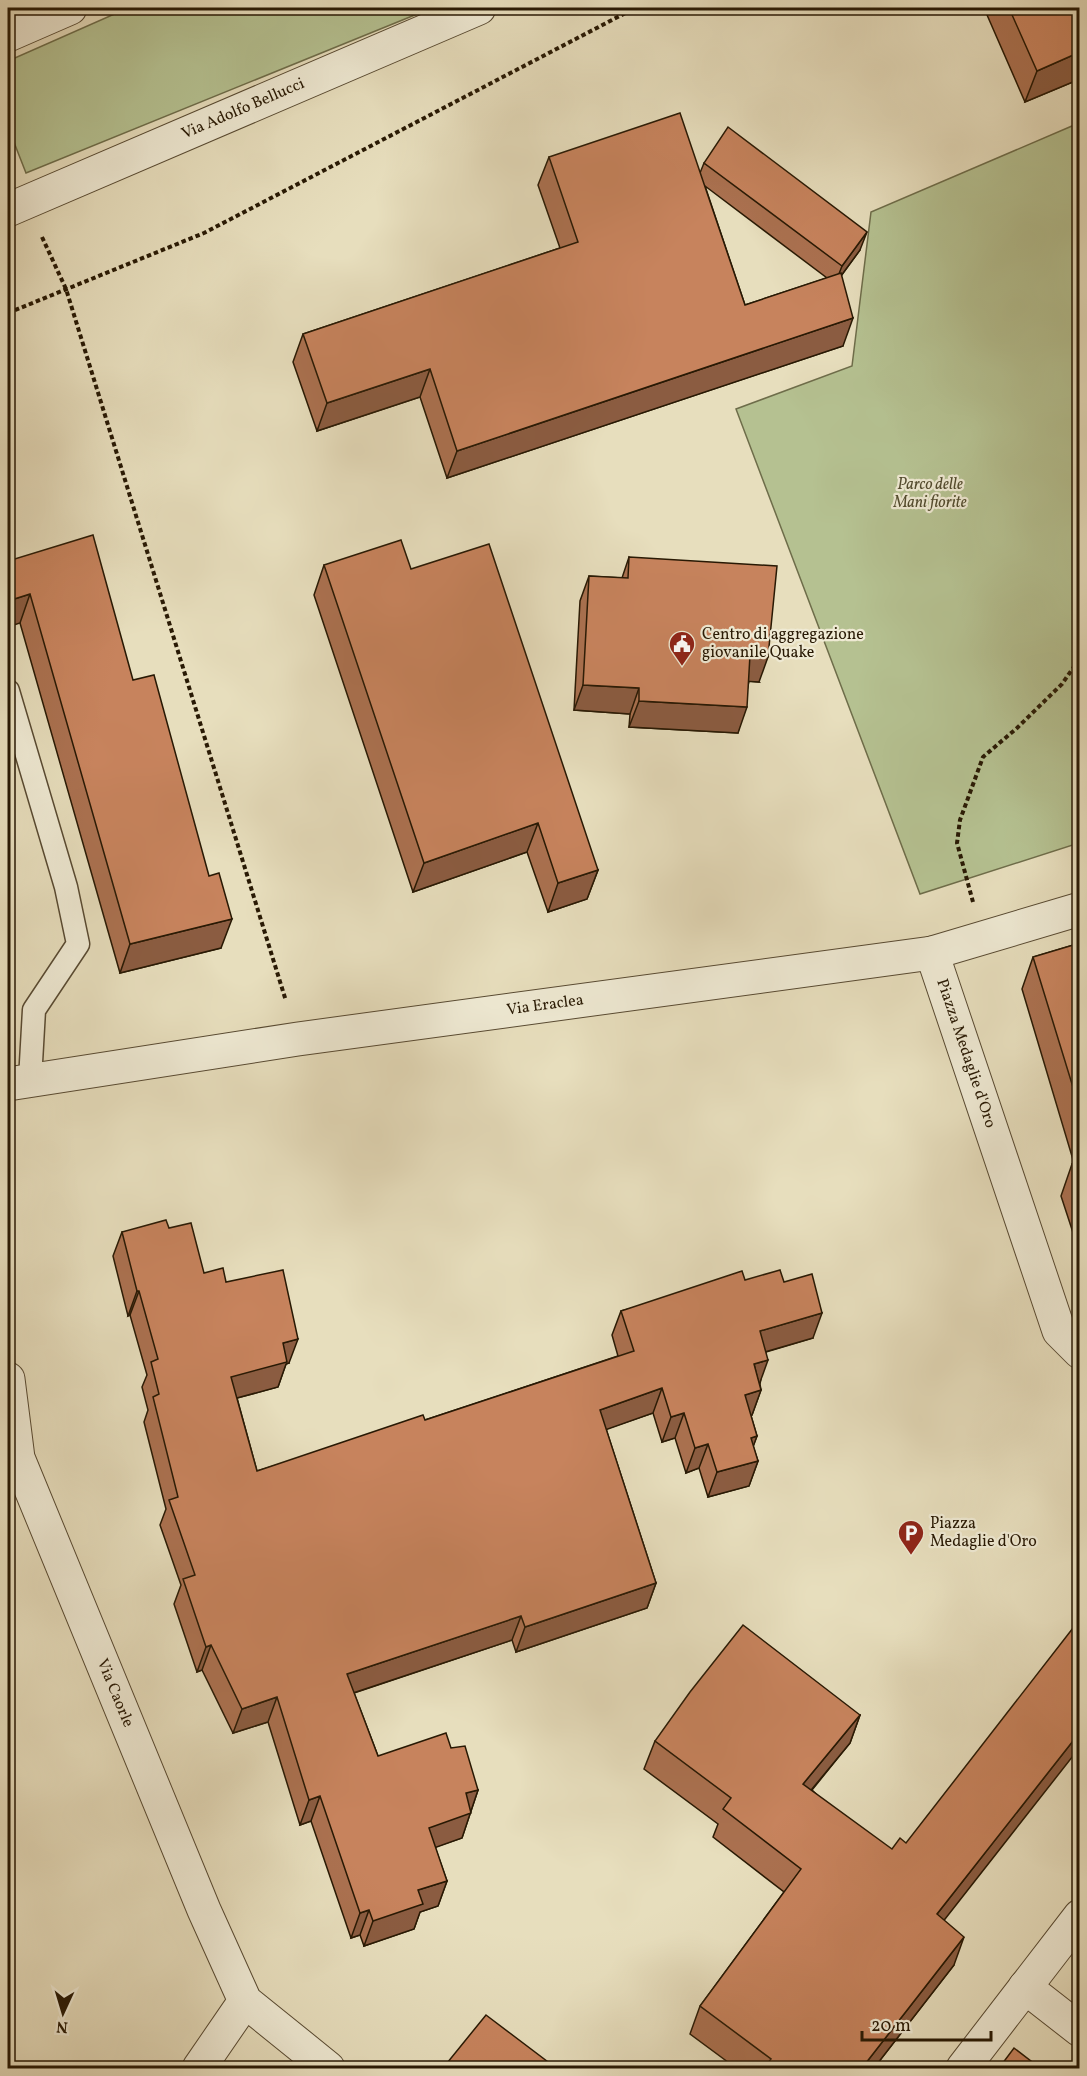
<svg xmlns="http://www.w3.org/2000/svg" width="1087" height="2076" viewBox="0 0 1087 2076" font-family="Vollkorn,serif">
<rect width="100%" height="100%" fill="#e7debd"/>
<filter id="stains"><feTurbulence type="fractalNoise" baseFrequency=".00333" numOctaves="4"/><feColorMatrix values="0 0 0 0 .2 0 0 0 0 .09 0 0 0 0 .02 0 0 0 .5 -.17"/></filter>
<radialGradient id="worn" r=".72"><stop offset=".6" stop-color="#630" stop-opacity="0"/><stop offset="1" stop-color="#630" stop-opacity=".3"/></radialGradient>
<g fill="#b5c191" stroke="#6e6d4a" stroke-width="1.5">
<path d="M128,8H432L26,173L8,127V61Z"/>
<path d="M1079,123V843L920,894L736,409L852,366L871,212Z"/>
</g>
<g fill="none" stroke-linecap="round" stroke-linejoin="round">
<g stroke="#584a32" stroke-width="25">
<path id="service" d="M8,691L66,887L78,944L34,1010L30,1080"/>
</g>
<g stroke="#584a32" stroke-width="35">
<g id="minor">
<path id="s1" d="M932,953L1059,1331L1080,1352"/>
<path id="s2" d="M8,1084L298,1039L932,953L1080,909"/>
<path id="s3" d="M8,1379L18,1458L204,1910L245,2001L328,2068"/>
<path d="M1025,1987L1080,2030"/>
<path d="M199,2068L245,2001"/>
<path d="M963,2068L1080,1916"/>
</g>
</g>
<g stroke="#584a32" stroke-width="35">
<g id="tertiary">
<path d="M8,35L70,8"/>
<path id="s4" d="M8,210L479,8"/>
</g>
</g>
<g stroke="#281904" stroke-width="4" stroke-dasharray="4.5 3" stroke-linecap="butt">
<path d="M8,158L11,167"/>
<path d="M42,237L66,289L286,1001"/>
<path d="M8,313L204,233L635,8"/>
<path d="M973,902L957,843L960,820L983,757L1017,728L1062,684L1080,658"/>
</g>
<use href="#service" stroke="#efead4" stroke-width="22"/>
<use href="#minor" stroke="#efead4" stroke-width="33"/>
<use href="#tertiary" stroke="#efead4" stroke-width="33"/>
</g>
<g fill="#ab7150" stroke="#281904" stroke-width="1.5" fill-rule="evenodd">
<path d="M984,8H1080V79L1025,102Z"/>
<path d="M549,157L700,173L704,163L860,250L841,276L843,346L447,478L420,397L317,431L293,362L303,334L560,248L538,185ZM705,186L827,278L745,305Z"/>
<path d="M629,557L759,682L749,681L738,733L629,727L630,714L574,710L580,601L589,576L622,578Z"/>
<path d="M8,561L133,680L221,948L120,973L20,623Z"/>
<path d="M324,565L411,569L598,870L587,899L548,912L527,852L413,892L314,595Z"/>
<path d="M1080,943V1254L1061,1196L1072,1164L1074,1163L1022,989L1033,957Z"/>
<path d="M169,1228L204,1273L226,1282L289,1363L286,1364L278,1387L237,1398L257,1471L425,1420L618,1356L612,1335L621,1311L745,1280L784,1282L813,1338L766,1352L760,1384L761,1390L752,1415L751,1416L757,1436L753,1446L758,1461L749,1486L708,1497L699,1468L686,1473L675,1438L662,1442L653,1413L606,1429L656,1583L647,1608L516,1652L512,1640L354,1693L378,1756L451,1748L478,1790L462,1838L435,1847L447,1881L438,1906L420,1912L414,1929L364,1946L360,1935L351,1938L311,1821L300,1825L268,1722L233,1733L202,1670L197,1672L174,1604L181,1585L160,1525L166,1509L144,1422L148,1410L142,1387L147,1375L130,1315L128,1316L113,1256L122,1232Z"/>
<path d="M860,1715L850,1743L812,1790L944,1920L954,1965L874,2068H736L690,2034L700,2006L784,1892L713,1837L718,1824L644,1769L655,1741Z"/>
</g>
<g fill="#8b5c41" stroke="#281904" stroke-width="1.5">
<path d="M1080,52V79L1025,102L1037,71Z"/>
<path d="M867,232L860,250L835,284L842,266Z"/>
<path d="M853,318L843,346L447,478L457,451Z"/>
<path d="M430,369L420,397L317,431L327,403Z"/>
<path d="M30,594L20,623L8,627V601Z"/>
<path d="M750,655L768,657L759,682L741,681Z"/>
<path d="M583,685L639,688L630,714L574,710Z"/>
<path d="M639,701L747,707L738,733L629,727Z"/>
<path d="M538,823L527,852L413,892L424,863Z"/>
<path d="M598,870L587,899L548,912L558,883Z"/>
<path d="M232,919L221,948L120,973L130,944Z"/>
<path d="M137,1291H139L130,1315L128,1316Z"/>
<path d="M822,1313L813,1338L751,1356L760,1331Z"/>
<path d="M298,1339L289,1363L286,1364L278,1387L222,1402L231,1377L283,1343Z"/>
<path d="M768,1360L759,1385L754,1364Z"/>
<path d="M662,1388L653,1413L591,1435L600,1410Z"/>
<path d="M761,1390L752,1415L736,1420L745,1395Z"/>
<path d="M684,1413L675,1438L662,1442L671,1417Z"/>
<path d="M757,1436L748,1461L751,1438Z"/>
<path d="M708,1444L699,1468L686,1473L695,1448Z"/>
<path d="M758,1461L749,1486L708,1497L717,1472Z"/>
<path d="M656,1583L647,1608L516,1652L525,1627Z"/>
<path d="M521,1616L512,1640L338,1698L347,1674Z"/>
<path d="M211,1645L202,1670L197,1672L206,1647Z"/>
<path d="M277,1697L268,1722L233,1733L242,1709Z"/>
<path d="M860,1715L850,1743L793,1812L803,1784Z"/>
<path d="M1080,1732V1747L927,1942L937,1914Z"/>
<path d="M478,1790L462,1838L420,1853L429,1828L466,1793Z"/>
<path d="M320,1796L311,1821L300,1825L309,1800Z"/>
<path d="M447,1881L438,1906L420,1912L414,1929L364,1946L373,1921L418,1890Z"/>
<path d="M369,1910L360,1935L351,1938L360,1913Z"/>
<path d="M964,1937L954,1965L874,2068H862Z"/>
</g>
<g fill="#c7835d" stroke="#281904" stroke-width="1.5">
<path d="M1009,8H1080V52L1037,71Z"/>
<path d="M680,113L745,305L841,273L853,318L457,451L430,369L327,403L303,334L578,242L549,157Z"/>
<path d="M728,127L867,232L842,266L704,163Z"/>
<path d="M93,535L133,680L154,675L209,876L219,873L232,919L130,944L30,594L8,601V561Z"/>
<path d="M401,540L411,569L489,544L598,870L558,883L538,823L424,863L324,565Z"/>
<path d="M629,557L777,566L768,657L750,655L747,707L639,701V688L583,685L589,576L628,578Z"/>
<path d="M1080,943V1110L1033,957Z"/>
<path d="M1080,1162V1187L1072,1164Z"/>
<path d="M166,1220L169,1228L191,1223L204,1273L223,1268L226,1282L283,1270L298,1339L283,1343L287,1362L231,1377L257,1471L423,1415L425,1420L634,1351L621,1311L742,1271L745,1280L780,1270L784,1282L812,1274L822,1313L760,1331L768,1360L754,1364L761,1390L745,1395L757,1436L751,1438L758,1461L717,1472L708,1444L695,1448L684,1413L671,1417L662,1388L600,1410L656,1583L525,1627L521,1616L347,1674L378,1756L446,1733L451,1748L465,1746L478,1790L466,1793L471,1813L429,1828L447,1881L418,1890L423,1904L373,1921L369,1910L360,1913L320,1796L309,1800L277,1697L242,1709L211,1645L206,1647L183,1579L195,1575L169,1500L178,1497L153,1397L159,1394L151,1362L158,1359L139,1291H137L122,1232Z"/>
<path d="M1080,1619V1732L937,1914L964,1937L862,2068H764L771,2059L700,2006L801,1869L723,1809L731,1798L655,1741L690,1692L743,1625L860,1715L803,1784L892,1849L900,1838L906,1843Z"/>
<path d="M8,1737L10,1738L8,1755Z"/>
<path d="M486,2015L556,2068H443Z"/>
<path d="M1014,2048L1040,2068H999Z"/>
</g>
<defs>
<g id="civic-pin" transform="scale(1.35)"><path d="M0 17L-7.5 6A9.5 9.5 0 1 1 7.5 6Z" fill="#8f2418" stroke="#efead4"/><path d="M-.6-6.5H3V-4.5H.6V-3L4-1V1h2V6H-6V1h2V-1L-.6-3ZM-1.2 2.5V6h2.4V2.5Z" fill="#fff"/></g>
<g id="parking-pin" transform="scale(1.35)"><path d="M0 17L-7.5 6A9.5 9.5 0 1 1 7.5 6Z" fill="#8f2418" stroke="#efead4"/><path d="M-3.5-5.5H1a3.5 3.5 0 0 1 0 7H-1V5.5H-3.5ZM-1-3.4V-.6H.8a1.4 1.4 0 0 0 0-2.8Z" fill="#fff"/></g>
</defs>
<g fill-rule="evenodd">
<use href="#civic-pin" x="682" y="644"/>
<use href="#parking-pin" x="911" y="1533"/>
</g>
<g text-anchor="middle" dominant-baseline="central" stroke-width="4.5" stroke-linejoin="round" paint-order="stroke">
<g font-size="16" fill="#281904" stroke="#efead4">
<text stroke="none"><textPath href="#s4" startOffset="256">Via Adolfo Bellucci</textPath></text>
<text stroke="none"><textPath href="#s2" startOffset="543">Via Eraclea</textPath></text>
<text stroke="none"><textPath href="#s1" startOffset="106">Piazza Medaglie d'Oro</textPath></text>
<text stroke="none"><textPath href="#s3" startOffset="334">Via Caorle</textPath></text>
</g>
<g font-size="16" font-style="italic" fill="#524b2e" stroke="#efead4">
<text x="930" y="485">Parco delle<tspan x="930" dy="18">Mani fiorite</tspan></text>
</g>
<g font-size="16" fill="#281904" stroke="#efead4" text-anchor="start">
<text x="702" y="635">Centro di aggregazione<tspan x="702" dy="18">giovanile Quake</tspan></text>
<text x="930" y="1524">Piazza<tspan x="930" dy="18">Medaglie d'Oro</tspan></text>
</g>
</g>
<rect width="1087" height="2076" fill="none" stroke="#e7debd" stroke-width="30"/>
<rect x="9" y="9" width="1069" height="2058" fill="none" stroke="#281904" stroke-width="3"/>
<rect x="15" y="15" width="1057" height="2046" fill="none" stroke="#281904" stroke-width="1.5"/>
<g transform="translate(63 2013) rotate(184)" stroke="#efead4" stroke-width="4.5" paint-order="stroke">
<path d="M0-4.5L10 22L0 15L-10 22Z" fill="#281904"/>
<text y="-9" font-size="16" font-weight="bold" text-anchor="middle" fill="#281904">N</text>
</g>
<path d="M862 2031v9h129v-9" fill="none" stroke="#281904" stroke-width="3"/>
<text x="871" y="2031" font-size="18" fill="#281904" stroke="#efead4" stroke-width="4.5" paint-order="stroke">20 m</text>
<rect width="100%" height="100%" filter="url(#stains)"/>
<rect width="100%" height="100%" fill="url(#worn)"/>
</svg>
